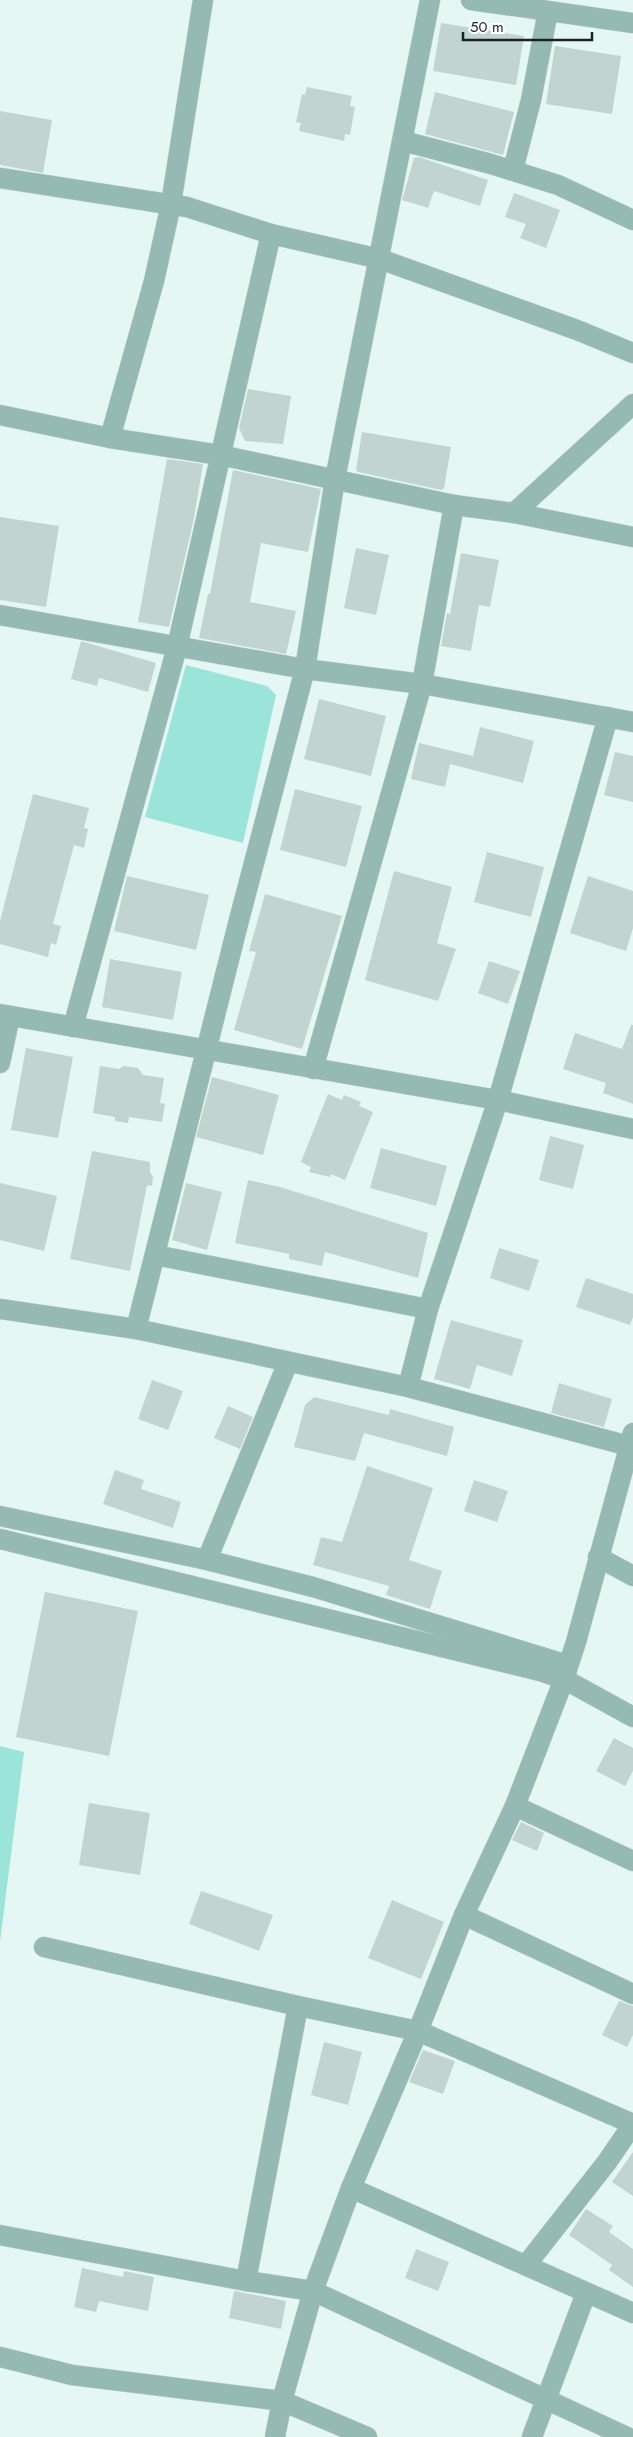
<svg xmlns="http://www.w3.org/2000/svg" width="633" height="2437" viewBox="0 0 633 2437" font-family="Jost,sans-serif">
<rect width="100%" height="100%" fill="#e5f7f4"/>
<g fill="#9be4d9">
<path d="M186,665L267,686L276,695L243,843L145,817Z"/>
<path d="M0,1746L24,1752L0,1942Z"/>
</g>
<g fill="#c2d4d1">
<path d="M441,23L524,36L516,85L433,71Z"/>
<path d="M555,46L621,56L612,114L546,104Z"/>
<path d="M307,87L352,96L350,106L355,107L350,135L345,134L344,141L299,131L301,123L296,122L302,94L305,95Z"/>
<path d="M435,92L514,112L503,155L425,134Z"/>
<path d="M0,111L52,120L43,173L0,165Z"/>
<path d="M419,157L488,180L480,206L434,191L428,208L402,200L414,158Z"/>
<path d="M514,193L560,210L546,248L520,238L526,224L505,217Z"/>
<path d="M248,389L291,396L283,444L245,441L239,428Z"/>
<path d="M362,432L451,447L444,488L441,490L358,472L356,470Z"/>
<path d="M167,459L203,464L194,518L169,627L138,622Z"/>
<path d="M233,470L321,489L308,552L261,543L250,602L296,611L286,654L199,638L208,594H210Z"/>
<path d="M0,517L59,526L46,607L0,600Z"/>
<path d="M356,548L389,555L376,615L344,608Z"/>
<path d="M461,553L499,560L490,607L479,605L471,651L441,646L447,613L450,614Z"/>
<path d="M81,641L156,663L148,692L99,678L97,686L71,679Z"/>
<path d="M319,699L386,716L371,776L304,759Z"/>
<path d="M480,727L534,741L523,783L450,764L445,787L411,779L419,743L473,756Z"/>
<path d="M615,752L633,756V802L604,795Z"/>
<path d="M295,789L362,806L346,867L280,850Z"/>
<path d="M33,794L89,808L84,828L88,829L84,848L74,845L53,924L61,926L56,945L51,943L48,957L0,944V921Z"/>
<path d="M487,852L544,867L531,917L474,902Z"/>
<path d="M394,871L452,887L437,943L456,949L438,1001L365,980Z"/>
<path d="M127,876L209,895L196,950L114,931Z"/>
<path d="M588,876L633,891V928L626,951L570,933Z"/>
<path d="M265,894L342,916L302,1049L234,1030L256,952L249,951Z"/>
<path d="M110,959L182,972L173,1020L102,1007Z"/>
<path d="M489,961L520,971L508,1004L478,993Z"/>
<path d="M631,1025H633V1104L603,1093L606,1083L563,1069L575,1033L622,1049Z"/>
<path d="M26,1048L73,1057L58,1138L11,1130Z"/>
<path d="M100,1066L119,1069L123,1066L138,1068L143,1075L164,1078L160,1103L165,1104L162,1122L129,1117L128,1123L115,1121V1117L93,1113Z"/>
<path d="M212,1077L279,1095L263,1155L196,1137Z"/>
<path d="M328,1094L342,1100L344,1095L361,1102L359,1106L373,1112L345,1180L331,1174L330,1177L309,1172L311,1167L301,1162Z"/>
<path d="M550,1136L584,1145L573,1189L539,1180Z"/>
<path d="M381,1148L447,1166L436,1206L370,1188Z"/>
<path d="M92,1151L150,1162V1172L153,1177L152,1186L147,1185L130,1271L70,1259Z"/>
<path d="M248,1180L280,1187L428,1233L418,1278L325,1252L322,1266L289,1259V1254L235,1243Z"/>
<path d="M0,1183L57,1196L44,1251L0,1240Z"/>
<path d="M186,1183L222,1192L207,1250L172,1240Z"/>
<path d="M499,1248L539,1260L529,1291L490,1278Z"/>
<path d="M586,1278L633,1294V1317L630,1325L576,1307Z"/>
<path d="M451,1320L523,1340L512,1376L477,1365L470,1389L434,1379Z"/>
<path d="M152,1380L183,1391L168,1430L138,1419Z"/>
<path d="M559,1383L612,1399L604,1427L551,1413Z"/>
<path d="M314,1397L389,1415L390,1409L454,1427L447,1456L364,1433L355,1461L294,1447L305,1405Z"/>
<path d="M228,1406L253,1417L240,1449L214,1438Z"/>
<path d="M367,1466L433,1488L409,1560L442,1571L430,1609L386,1595L389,1586L313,1565L321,1537L342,1542Z"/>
<path d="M115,1470L144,1480L141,1489L181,1502L173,1528L103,1504Z"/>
<path d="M474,1480L508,1491L497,1522L464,1511Z"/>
<path d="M45,1592L138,1611L109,1756L16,1737Z"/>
<path d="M614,1738L633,1748V1771L625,1786L596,1771Z"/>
<path d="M89,1803L150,1813L140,1875L79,1865Z"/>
<path d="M521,1822L544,1833L537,1851L512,1840Z"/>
<path d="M201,1891L273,1915L259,1951L189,1924Z"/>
<path d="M392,1900L444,1922L421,1979L368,1958Z"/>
<path d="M619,2001L633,2006V2035L627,2047L602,2035Z"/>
<path d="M324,2042L362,2052L348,2105L311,2095Z"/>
<path d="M423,2050L455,2061L443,2094L409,2082Z"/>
<path d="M633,2152V2196L612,2182Z"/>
<path d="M586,2209L613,2226L609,2232L633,2249V2287L609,2270L612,2265L569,2235Z"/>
<path d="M416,2249L449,2262L438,2291L405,2278Z"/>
<path d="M82,2268L123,2277L124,2271L154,2277L148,2311L99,2301L96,2312L74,2307Z"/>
<path d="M234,2291L286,2301L281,2329L229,2318Z"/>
</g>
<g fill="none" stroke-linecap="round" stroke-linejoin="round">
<g stroke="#c1d1ce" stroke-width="21">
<g id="minor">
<path d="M471,0L633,23"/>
<path d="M403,141L491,164L558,185L633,220"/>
<path d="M513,170L531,100L548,11"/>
<path d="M0,178L187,207L271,234L380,259L577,330L633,353"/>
<path d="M0,415L110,438L220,455L454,505L514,513L633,537"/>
<path d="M110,438L154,281L171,204L203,0"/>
<path d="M514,513L633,404"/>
<path d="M0,615L305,669L422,684L633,722"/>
<path d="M0,1014L498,1100L633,1129"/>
<path d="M73,1027L177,647L271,234"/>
<path d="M0,1063L10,1016"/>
<path d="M313,1069L422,684L454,505"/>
<path d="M155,1255L428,1309"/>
<path d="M0,1309L136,1329L408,1387L633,1447"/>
<path d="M136,1329L239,920L305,669L335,479L430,0"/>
<path d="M408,1387L428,1309L498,1100L608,717"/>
<path d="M0,1516L207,1560L313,1587L568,1665"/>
<path d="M0,1539L540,1671L564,1679L633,1717"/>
<path d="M598,1557L633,1576"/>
<path d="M207,1560L288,1362"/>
<path d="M515,1806L633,1861"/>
<path d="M464,1915L633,1994"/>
<path d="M44,1947L298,2006L418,2031L633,2124"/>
<path d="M351,2188L633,2313"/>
<path d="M0,2235L246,2281L313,2291L627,2437"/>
<path d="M526,2265L607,2162L633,2124"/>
<path d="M246,2281L298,2006"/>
<path d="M0,2357L72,2375L282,2401L367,2437"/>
<path d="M275,2437L282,2401L313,2291L351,2188L418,2031L464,1915L515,1806L564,1679L576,1642L633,1433"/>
<path d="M532,2437L586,2293"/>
</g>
</g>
<use href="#minor" stroke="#95bab4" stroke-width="20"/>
</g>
<path d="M463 32v8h129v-8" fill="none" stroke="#1b2221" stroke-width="2.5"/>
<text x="470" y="32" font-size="15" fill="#1b2221" stroke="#ffffff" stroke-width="4" paint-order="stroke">50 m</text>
</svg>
